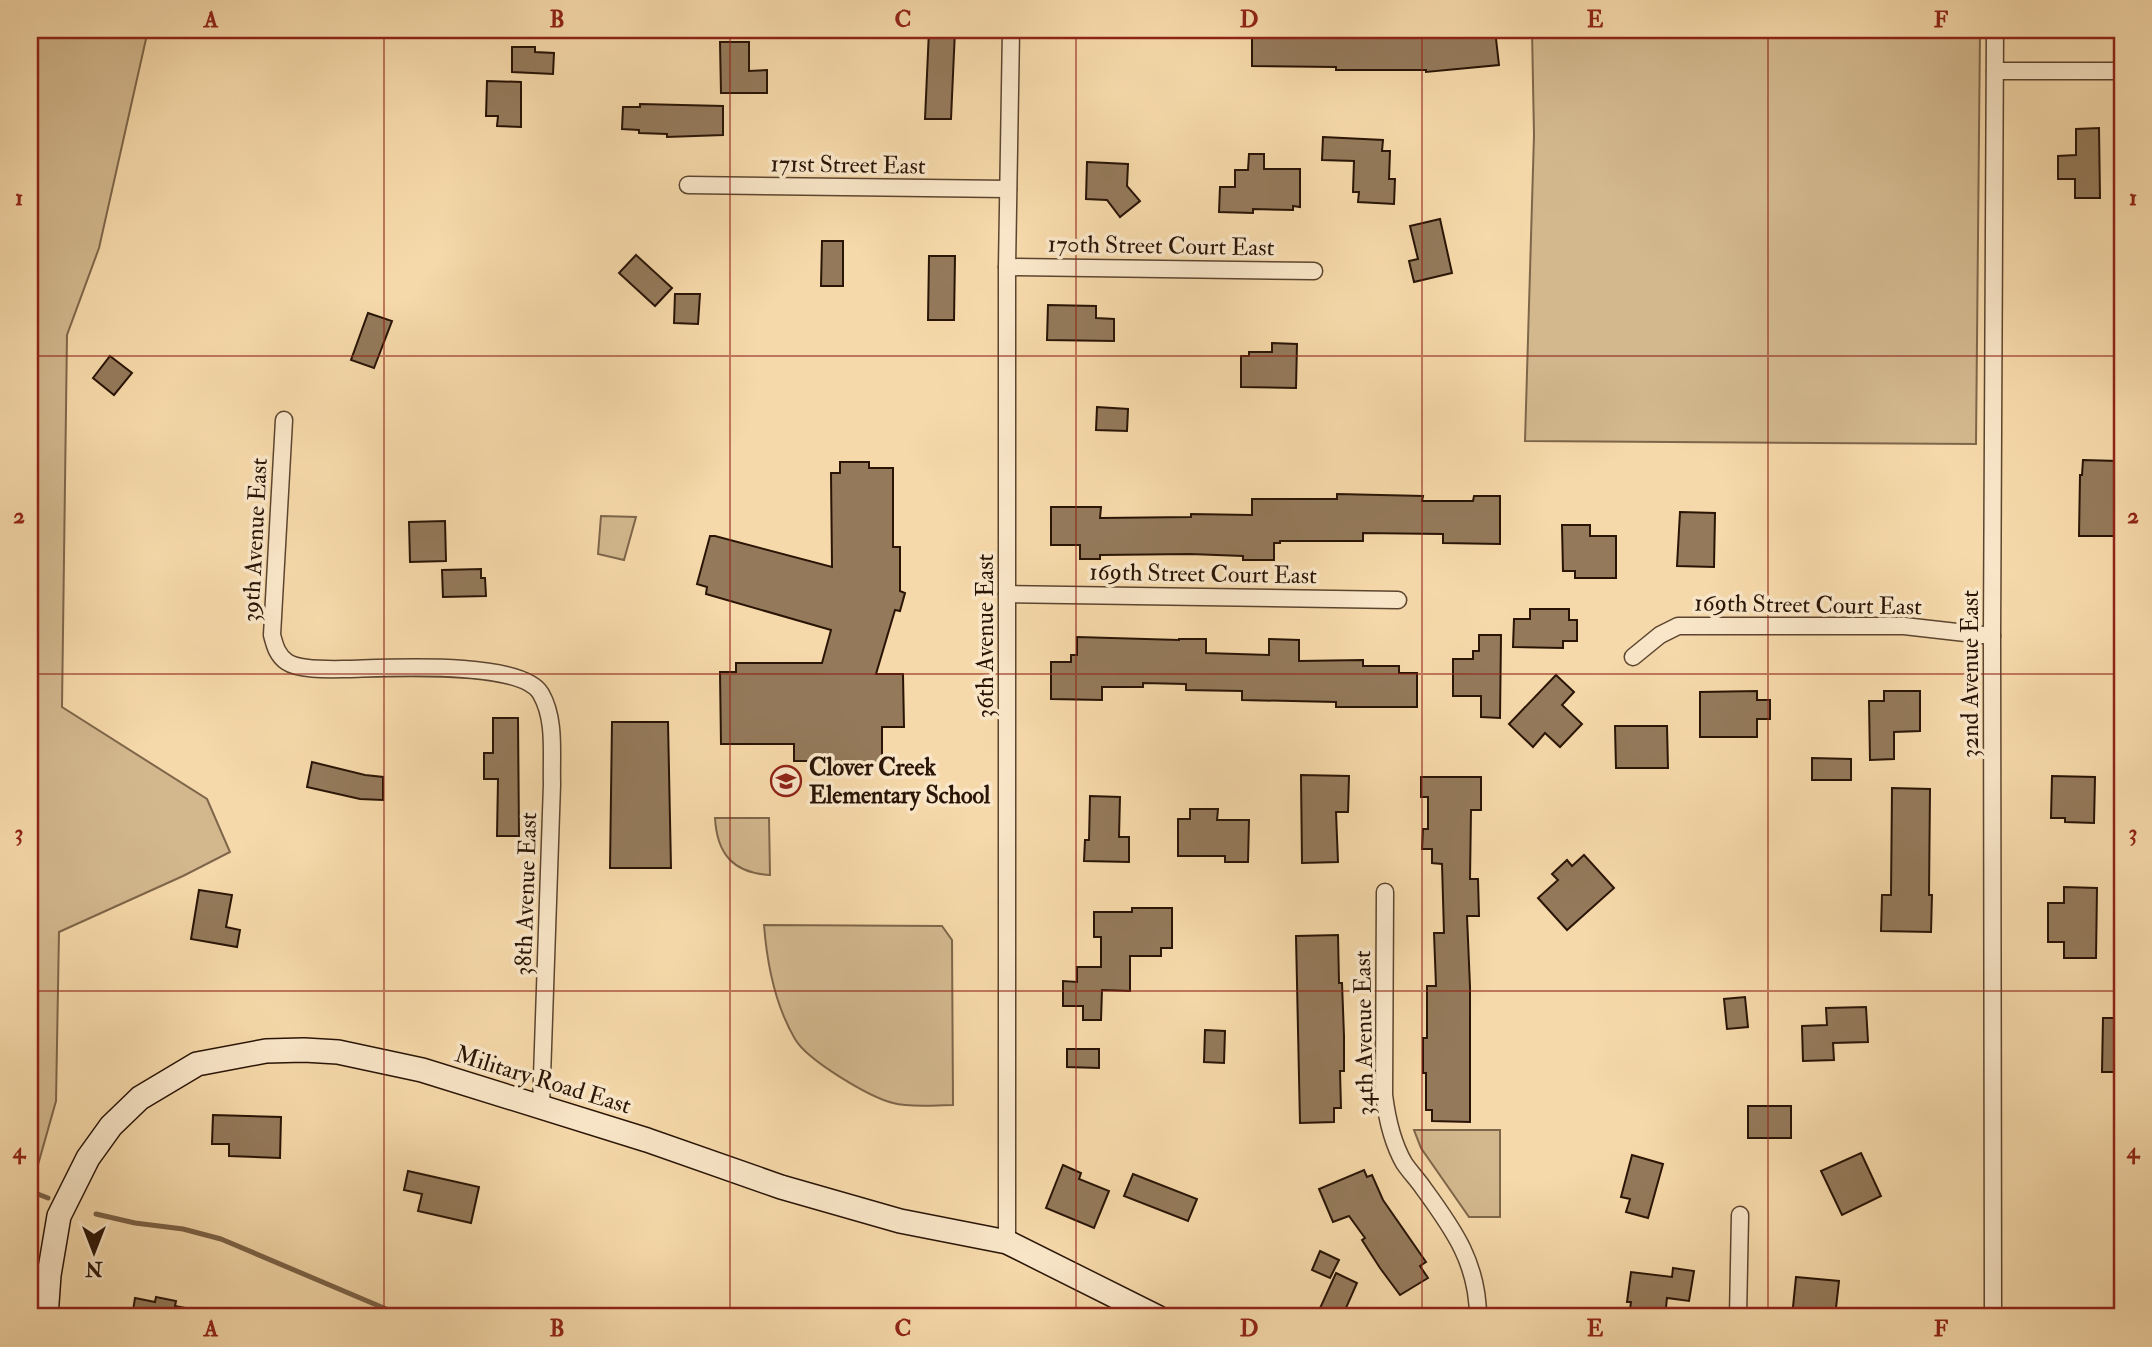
<svg xmlns="http://www.w3.org/2000/svg" width="2152" height="1347" viewBox="0 0 2152 1347" font-family="'IM FELL Double Pica',serif">
<rect width="100%" height="100%" fill="#f6d9aa"/>
<filter id="stains"><feTurbulence type="fractalNoise" baseFrequency=".00286" numOctaves="4"/><feColorMatrix values="0 0 0 0 .2 0 0 0 0 .09 0 0 0 0 .02 0 0 0 .5 -.17"/></filter>
<radialGradient id="worn" r=".72"><stop offset=".6" stop-color="#630" stop-opacity="0"/><stop offset="1" stop-color="#630" stop-opacity=".3"/></radialGradient>
<g fill="#d3b88e" stroke="#7e664a" stroke-width="2">
<path d="M30,30H148L99,248L67,335L62,707L207,799L230,852L183,876L59,932L56,1101L30,1193Z"/>
<path d="M1532,30H1980L1976,444L1525,441L1534,135Z"/>
<path d="M601,516L636,517L624,560L598,554Z"/>
<path d="M715,818H769L770,875C733,873 717,854 715,818Z"/>
<path d="M764,925L942,926L952,940L953,1105C935,1105 911,1108 893,1103C869,1097 807,1060 795,1039C775,1005 767,964 764,925Z"/>
<path d="M1414,1130H1500V1217H1469L1421,1148Z"/>
</g>
<g fill="none" stroke-linecap="round" stroke-linejoin="round">
<g stroke="#7a6247" stroke-width="5">
<path d="M30,1191L48,1198"/>
<path d="M96,1214L135,1223L183,1229L221,1239L405,1317"/>
</g>
</g>
<g fill="#947a5b" stroke="#291406" stroke-width="2">
<path d="M929,30H955L951,119H925Z"/>
<path d="M1252,30H1316V32L1409,30V34L1440,30H1495L1499,65L1426,72V70H1336V67L1252,66Z"/>
<path d="M720,42H749V71L767,70V93H721Z"/>
<path d="M512,47H535V52L554,53L553,74L512,72Z"/>
<path d="M487,81L521,82V127L497,126L498,116H486Z"/>
<path d="M640,104L723,106V135L667,137V134L639,133V130L622,129L623,107H640Z"/>
<path d="M2099,128L2100,198H2075V179H2058V156L2076,155V129Z"/>
<path d="M1323,137L1383,140L1382,151H1390L1389,179H1395L1394,204L1358,202L1359,192H1353L1354,161L1322,160Z"/>
<path d="M1249,154H1264V169H1300V207L1293,206V210L1253,209V213L1219,212L1220,187H1235V170H1248Z"/>
<path d="M1087,162L1128,164L1127,186L1140,201L1120,217L1107,200L1086,199Z"/>
<path d="M1440,219L1452,273L1414,282L1409,261L1418,259L1410,226Z"/>
<path d="M822,241H843V286H821Z"/>
<path d="M636,255L672,288L655,306L619,273Z"/>
<path d="M929,256H955L954,320H928Z"/>
<path d="M675,294H700L698,324L674,323Z"/>
<path d="M1048,305L1096,306V318L1114,319V341L1047,340Z"/>
<path d="M368,313L392,321L374,368L351,360Z"/>
<path d="M1272,343L1297,344L1296,388L1241,387V356H1249V352H1272Z"/>
<path d="M110,356L132,373L114,395L93,378Z"/>
<path d="M1097,407L1128,409L1127,431L1096,430Z"/>
<path d="M2083,460L2118,461V476H2122V536H2079L2080,475H2082Z"/>
<path d="M840,462H869V468H893V547H900V591L905,593L900,611L895,610L876,674H903L904,727H882V768H826V761H794V744H721L720,672H736V663H822L831,630L706,594L707,587L697,584L710,536H715L832,567L831,473H840Z"/>
<path d="M1337,494L1423,496L1422,501H1473L1474,496H1500V544L1443,543V534L1363,533V541H1280V543H1274V560H1243V556L1190,554L1100,555V559H1080V545H1051V507H1101L1100,518L1191,517V514L1252,515V499H1337Z"/>
<path d="M1680,512L1715,513L1714,567L1677,566Z"/>
<path d="M445,521L446,561L410,562L409,522Z"/>
<path d="M1562,525H1590V536H1616V578H1575V571H1563Z"/>
<path d="M481,569V578H485L486,596L443,597L442,570Z"/>
<path d="M1530,609H1569V620H1577V641H1563V648L1513,647L1514,619H1530Z"/>
<path d="M1479,635H1501L1500,718L1481,717V696H1453V659H1473V651H1479Z"/>
<path d="M1077,637L1179,640V639H1206V653L1269,655V639L1299,640V661L1363,660V666H1399V673H1417V707H1336V702L1242,700V691L1186,690V684L1143,683V687H1102V700L1051,699V662H1071V655H1077Z"/>
<path d="M1556,675L1574,692L1562,705L1582,724L1560,747L1545,733L1533,747L1509,724Z"/>
<path d="M1757,691V700H1770V719H1757V737H1700V692Z"/>
<path d="M1884,691H1920V731L1894,732V759L1870,760L1869,701H1884Z"/>
<path d="M493,718H518L519,836H497L498,779H484V753H493Z"/>
<path d="M612,722H668L671,868H610Z"/>
<path d="M1615,726H1667L1668,768H1616Z"/>
<path d="M1812,758L1851,759V780H1812Z"/>
<path d="M312,762L365,775L383,777V800L360,799L307,787Z"/>
<path d="M1301,775L1349,776L1348,812H1336L1338,862L1302,863Z"/>
<path d="M2052,776L2095,777L2094,823L2065,822V818H2051Z"/>
<path d="M1421,777H1481V810H1471L1470,879H1478L1479,916H1467L1470,987V1122L1432,1121V1110H1426V1073H1423V1038H1427V986H1436L1434,933H1444L1442,864L1432,863V849H1422L1423,829H1428V797H1421Z"/>
<path d="M1892,788L1930,789L1929,895H1932L1931,932L1881,931L1882,895H1891Z"/>
<path d="M1090,796L1120,797L1119,837H1129V862L1084,861L1085,840H1089Z"/>
<path d="M1190,809H1218L1217,820H1249L1248,862H1225V856H1178V819H1190Z"/>
<path d="M1584,855L1614,888L1567,930L1538,898L1558,880L1552,874L1567,860L1572,866Z"/>
<path d="M2064,887L2097,888L2096,958H2064V942H2048V903H2064Z"/>
<path d="M199,890L232,895L226,927L240,930L237,947L191,939Z"/>
<path d="M1132,908H1172V948H1161V956H1130V991L1102,990L1101,1020H1083V1006H1063V981L1077,982V967H1101V937H1094V912H1132Z"/>
<path d="M1338,935L1339,983H1342L1344,1036V1071H1340L1341,1108H1334V1122L1300,1123L1296,936Z"/>
<path d="M1745,997L1748,1027L1727,1029L1724,999Z"/>
<path d="M1866,1007L1868,1042L1833,1043L1834,1060L1803,1061L1802,1026L1827,1025L1826,1008Z"/>
<path d="M2103,1018H2122V1072H2102Z"/>
<path d="M1205,1030L1225,1031L1224,1063L1204,1062Z"/>
<path d="M1067,1049H1099V1068L1067,1067Z"/>
<rect x="1748" y="1106" width="43" height="32"/>
<path d="M213,1115L281,1117L280,1158L229,1156V1144H212Z"/>
<path d="M1861,1153L1881,1196L1842,1215L1821,1171Z"/>
<path d="M1632,1155L1663,1164L1648,1218L1626,1212L1630,1199L1621,1197Z"/>
<path d="M1063,1165L1081,1173L1079,1179L1109,1191L1094,1228L1046,1208Z"/>
<path d="M1364,1170L1367,1177L1372,1175L1383,1200L1426,1262L1420,1266L1428,1278L1400,1295L1380,1268L1362,1240L1365,1238L1349,1216L1333,1222L1319,1189Z"/>
<path d="M408,1171L479,1187L471,1223L418,1211L422,1194L404,1190Z"/>
<path d="M1133,1174L1197,1199L1188,1221L1124,1196Z"/>
<path d="M1320,1251L1339,1260L1330,1278L1312,1270Z"/>
<path d="M1673,1268L1694,1271L1689,1301L1667,1298L1665,1317H1629L1631,1302H1627L1631,1272L1672,1277Z"/>
<path d="M1336,1273L1357,1283L1342,1317H1316Z"/>
<path d="M1796,1277L1839,1281L1835,1317H1792Z"/>
<path d="M156,1297L176,1301L175,1306L196,1310L195,1317H132L135,1298L155,1302Z"/>
</g>
<g fill="none" stroke-linecap="round" stroke-linejoin="round">
<g stroke="#5c452f" stroke-width="19">
<g id="street">
<path d="M1995,71H2122"/>
<path d="M688,185L1008,189"/>
<path d="M1007,267L1314,271"/>
<path d="M284,420L272,635C275,646 277,655 287,662C300,671 334,669 350,669C388,668 522,660 541,694C556,720 551,755 552,784L541,1106"/>
<path d="M1007,594L1398,600"/>
<path d="M1633,657L1660,635L1678,626H1904L1992,636"/>
<path d="M1385,892L1384,1095C1387,1119 1392,1142 1404,1163C1410,1172 1418,1180 1424,1189C1454,1230 1478,1264 1478,1317"/>
<path d="M1007,1242V267L1011,30"/>
<path d="M1738,1317L1740,1215"/>
<path d="M1993,1317L1992,636L1995,30"/>
</g>
</g>
<g stroke="#291406" stroke-width="26">
<path id="secondary" d="M46,1317L49,1275L59,1216L88,1158L111,1126L140,1098L197,1064L266,1051L304,1050L338,1052L422,1070L647,1140L781,1187L900,1221L1007,1242L1157,1317"/>
</g>
<use href="#street" stroke="#f9e6c8" stroke-width="16"/>
<use href="#secondary" stroke="#f9e6c8" stroke-width="23"/>
</g>
<path fill="none" stroke="#8f2418" stroke-width="2" stroke-opacity="0.55" d="M384,30V1317M730,30V1317M1076,30V1317M1422,30V1317M1768,30V1317M30,356H2122M30,674H2122M30,991H2122"/>
<defs>
<g id="school-ring" transform="scale(1.575)"><circle r="9.5" fill="#f9e6c8" stroke="#8f2418" stroke-width="1.5"/><path d="M0-5L7-2L0 1L-7-2ZM-4 1L0 2.5L4 1V4Q0 6-4 4Z" fill="#8f2418"/></g>
</defs>
<g fill-rule="evenodd">
<use href="#school-ring" x="786" y="781"/>
</g>
<g text-anchor="middle" dominant-baseline="central" stroke-width="7" stroke-linejoin="round" paint-order="stroke">
<g font-size="24" fill="#291406" stroke="#f9e6c8">
<text transform="translate(848 165) rotate(1)">171st Street East</text>
<text transform="translate(1161 246) rotate(1)">170th Street Court East</text>
<text transform="translate(255 540) rotate(-87)">39th Avenue East</text>
<text transform="translate(1203 574) rotate(1)">169th Street Court East</text>
<text transform="translate(1808 605) rotate(1)">169th Street Court East</text>
<text transform="translate(985 636) rotate(-90)">36th Avenue East</text>
<text transform="translate(1970 674) rotate(-90)">32nd Avenue East</text>
<text transform="translate(526 894) rotate(-88)">38th Avenue East</text>
<text transform="translate(1364 1033) rotate(-91)">34th Avenue East</text>
<text transform="translate(543 1080) rotate(17)">Military Road East</text>
</g>
<g font-size="24" font-weight="bold" fill="#291406" stroke="#f9e6c8" text-anchor="start">
<text x="809" y="767">Clover Creek<tspan x="809" dy="28">Elementary School</tspan></text>
</g>
</g>
<rect width="2152" height="1347" fill="none" stroke="#f6d9aa" stroke-width="77"/>
<g transform="translate(94 1252) rotate(180)" stroke="#f9e6c8" stroke-width="5" paint-order="stroke">
<path d="M0-5L12 26L0 18L-12 26Z" fill="#291406"/>
<text y="-10" font-size="19" font-weight="bold" text-anchor="middle" fill="#291406">N</text>
</g>
<rect x="38" y="38" width="2076" height="1270" fill="none" stroke="#8f2418" stroke-width="2.5"/>
<g font-size="23" text-anchor="middle" font-weight="bold" fill="#8f2418">
<text x="211" y="27">A</text>
<text x="557" y="27">B</text>
<text x="903" y="27">C</text>
<text x="1249" y="27">D</text>
<text x="1595" y="27">E</text>
<text x="1941" y="27">F</text>
<text x="19" y="205">1</text>
<text x="2133" y="205">1</text>
<text x="19" y="523">2</text>
<text x="2133" y="523">2</text>
<text x="19" y="840">3</text>
<text x="2133" y="840">3</text>
<text x="19" y="1158">4</text>
<text x="2133" y="1158">4</text>
<text x="211" y="1336">A</text>
<text x="557" y="1336">B</text>
<text x="903" y="1336">C</text>
<text x="1249" y="1336">D</text>
<text x="1595" y="1336">E</text>
<text x="1941" y="1336">F</text>
</g>
<rect width="100%" height="100%" filter="url(#stains)"/>
<rect width="100%" height="100%" fill="url(#worn)"/>
</svg>
